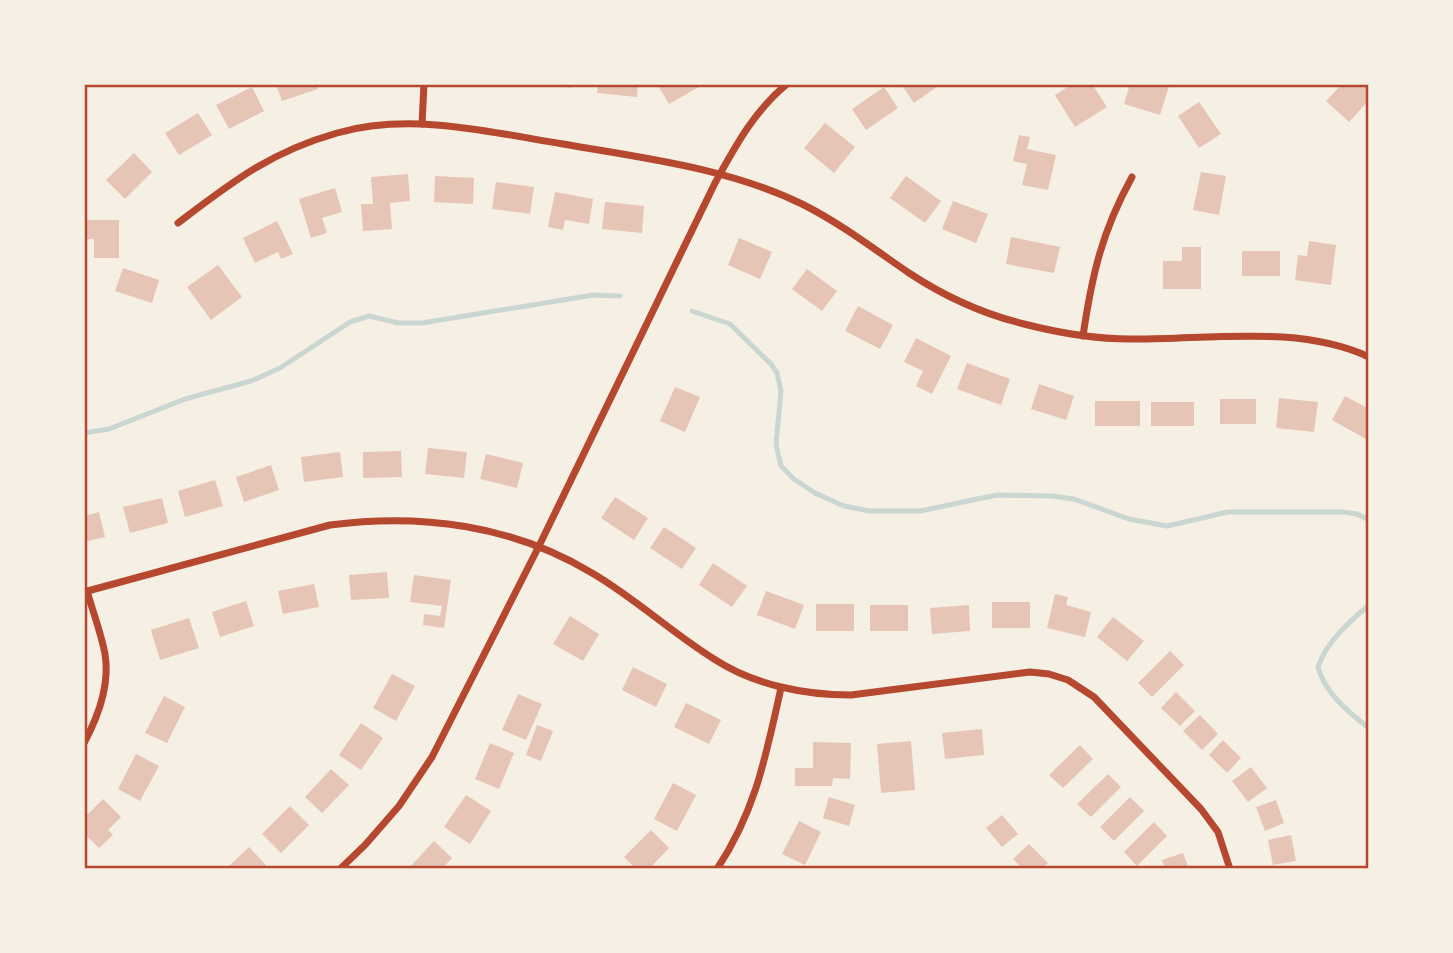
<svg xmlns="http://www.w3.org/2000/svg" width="1453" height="953" viewBox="0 0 1453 953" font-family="Barlow,sans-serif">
<rect width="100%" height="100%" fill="#f6efe4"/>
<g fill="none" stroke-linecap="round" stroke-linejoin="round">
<g stroke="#c9d6d2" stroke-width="5">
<path d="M692,311L730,324L771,364L777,373L781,391L776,444L781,466L794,479L815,493L844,506L869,511H920L997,495L1052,496L1074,499L1129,519L1167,526L1228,512H1343L1357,514L1369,520"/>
<path d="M84,433L109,429L185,399L251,381L280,368L350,322L369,316L398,323H422L593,295L620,296"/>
<path d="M1369,605C1349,622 1327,641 1318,667C1325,693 1348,712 1369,728"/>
</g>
</g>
<g fill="#e6c5b7">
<path d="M276,84H316L318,89L282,101Z"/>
<path d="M549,84H571L570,88Z"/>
<path d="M598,84H638L637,97L597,93Z"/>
<path d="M657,84H704L669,104Z"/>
<path d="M901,84H941L914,103Z"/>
<path d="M1072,84H1092L1107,107L1075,127L1055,95Z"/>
<path d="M1130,84L1169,86L1160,115L1124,104Z"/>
<path d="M1342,84L1369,85V100L1349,122L1326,101Z"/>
<path d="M252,87L264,111L229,129L216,105Z"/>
<path d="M884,87L898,108L866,130L852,109Z"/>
<path d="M1199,102L1221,134L1199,148L1178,116Z"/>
<path d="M198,113L212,135L179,155L165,133Z"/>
<path d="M825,123L855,147L834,173L804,148Z"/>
<path d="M1019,135L1030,137L1027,149L1056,155L1048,190L1022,185L1027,164L1013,161Z"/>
<path d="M134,153L152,172L125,199L106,180Z"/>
<path d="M1201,172L1226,176L1219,215L1193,210Z"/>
<path d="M408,174L410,201L390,203L392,229L363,231L361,204H373L371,177Z"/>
<path d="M435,176L474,178L473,204L434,202Z"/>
<path d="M906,176L941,201L925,223L890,198Z"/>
<path d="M496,182L534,187L530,214L492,209Z"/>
<path d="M335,188L342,212L322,218L327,233L311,238L299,199Z"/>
<path d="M555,192L593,199L589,224L565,220L563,230L548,227Z"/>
<path d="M953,201L988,214L976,243L942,229Z"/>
<path d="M605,202L644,206L642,233L602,229Z"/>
<path d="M84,220H119V258H94V239H84Z"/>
<path d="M277,221L293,254L281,259L278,252L255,263L243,238Z"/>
<path d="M1011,237L1060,247L1054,273L1006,264Z"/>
<path d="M739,238L772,252L760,279L728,265Z"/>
<path d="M1309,241L1336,245L1331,285L1295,280L1298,255L1307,256Z"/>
<path d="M1182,247H1201V289H1163V261H1182Z"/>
<rect x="1242" y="251" width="38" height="25"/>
<path d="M218,265L242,297L211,320L187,287Z"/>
<path d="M123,268L159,280L152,303L115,291Z"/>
<path d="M807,269L837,291L822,311L792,289Z"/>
<path d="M858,306L893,325L880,349L845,331Z"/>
<path d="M916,338L951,356L932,394L916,386L923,371L904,362Z"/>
<path d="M967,363L1010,379L1001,405L957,389Z"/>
<path d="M1039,384L1074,396L1066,420L1031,409Z"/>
<path d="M675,387L700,397L685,432L660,421Z"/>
<path d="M1345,396L1369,409V434L1366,439L1332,420Z"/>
<path d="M1279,398L1318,402L1314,432L1276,428Z"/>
<rect x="1220" y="399" width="36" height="25"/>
<rect x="1095" y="401" width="45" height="25"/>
<rect x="1151" y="402" width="43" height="24"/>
<path d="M428,448L467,452L464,478L425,474Z"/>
<path d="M401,451L402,477L363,478V452Z"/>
<path d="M340,452L343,477L304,482L301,457Z"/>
<path d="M486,454L523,463L517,488L480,479Z"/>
<path d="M271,465L279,490L244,502L236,477Z"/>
<path d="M215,480L223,506L185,517L178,491Z"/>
<path d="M615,497L648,518L634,540L601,518Z"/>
<path d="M162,498L168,523L130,533L123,507Z"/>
<path d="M99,512L105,537L84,542V516Z"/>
<path d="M664,527L696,548L682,569L650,548Z"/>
<path d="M713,563L747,586L732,607L699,585Z"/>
<path d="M387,572L389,598L351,600L349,575Z"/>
<path d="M414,575L451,580L444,628L423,625L424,614L440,616L442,606L410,602Z"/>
<path d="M314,584L319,607L283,614L278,591Z"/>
<path d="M766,591L804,605L795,629L757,615Z"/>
<path d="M1055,594L1068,597L1066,605L1091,612L1085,637L1047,628Z"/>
<path d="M246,601L254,626L220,637L212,612Z"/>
<rect x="992" y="602" width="38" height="26"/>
<rect x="816" y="604" width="38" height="27"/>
<rect x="870" y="605" width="38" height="26"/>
<path d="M969,605L970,631L932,634L930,608Z"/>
<path d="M570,616L599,634L583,661L553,644Z"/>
<path d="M1113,617L1144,641L1127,661L1097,637Z"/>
<path d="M189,618L199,648L160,660L151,630Z"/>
<path d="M1170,651L1184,665L1152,697L1138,683Z"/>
<path d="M633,667L667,684L656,707L622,690Z"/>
<path d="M392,674L415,686L396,721L373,708Z"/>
<path d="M1176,692L1195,711L1180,726L1161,708Z"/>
<path d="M518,694L542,704L526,740L502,730Z"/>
<path d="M164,696L185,707L167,743L145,733Z"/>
<path d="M686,703L721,720L709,744L674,727Z"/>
<path d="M1200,715L1218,734L1202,750L1183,731Z"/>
<path d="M361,723L383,738L361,770L339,755Z"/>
<path d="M537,725L553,731L541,761L526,755Z"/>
<path d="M982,729L984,755L945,759L942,733Z"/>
<path d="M1223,740L1241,758L1227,773L1209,755Z"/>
<path d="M911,741L915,790L881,793L877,744Z"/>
<path d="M813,742L851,743L850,779L833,778L832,786H795V768H813Z"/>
<path d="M490,743L514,753L499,789L475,779Z"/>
<path d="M1080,745L1093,759L1063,788L1049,775Z"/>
<path d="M136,754L159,766L140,801L118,789Z"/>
<path d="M1251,767L1267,788L1248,802L1232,781Z"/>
<path d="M331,769L349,785L322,813L305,797Z"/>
<path d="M1108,774L1121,787L1091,817L1077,804Z"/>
<path d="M673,783L696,795L677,831L654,819Z"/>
<path d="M466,795L491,811L470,844L444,827Z"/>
<path d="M829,797L855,805L849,826L823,818Z"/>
<path d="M1130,797L1144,811L1114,841L1100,827Z"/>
<path d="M103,799L121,817L108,830L113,835L99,848L84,833V818Z"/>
<path d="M1276,800L1284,823L1265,831L1256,807Z"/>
<path d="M290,806L309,825L281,853L262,834Z"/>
<path d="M1002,815L1018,834L1002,847L986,828Z"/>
<path d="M799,821L821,832L805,865L782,854Z"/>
<path d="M1154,822L1167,836L1137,866L1124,852Z"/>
<path d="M651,830L669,848L649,869H636L624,857Z"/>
<path d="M1291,835L1296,861L1273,865L1268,840Z"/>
<path d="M434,841L452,858L442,869H408Z"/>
<path d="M1029,844L1048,863L1042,869H1023L1013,859Z"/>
<path d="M249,847L266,865L262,869H226Z"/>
<path d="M1183,853L1189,869H1165L1162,860Z"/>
</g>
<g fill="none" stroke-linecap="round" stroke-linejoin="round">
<g stroke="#b5482f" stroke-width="7">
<path d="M422,124L424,84"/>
<path d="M178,223C232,182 270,152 337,133C411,112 489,132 563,144C644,158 728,168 802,204C840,223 874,249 909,273C944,296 983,314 1024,324C1059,333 1094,339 1131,339C1207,340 1298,324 1369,357"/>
<path d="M1083,336C1092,275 1102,231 1132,177"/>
<path d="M84,592L330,525C420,513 513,525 592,573C635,598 672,633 714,659C754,685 804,695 851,695L1030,672L1049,674L1068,680L1094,697L1201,809L1218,832L1230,869"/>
<path d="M84,743C98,717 110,684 105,654C101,633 93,612 87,591"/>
<path d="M340,869L365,845L399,806L432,757L539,546L715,183C735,147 754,111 787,84"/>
<path d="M717,869C756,810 766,755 781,688"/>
</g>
</g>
<rect width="1453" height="953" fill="none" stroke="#f6efe4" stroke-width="172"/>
<rect x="86" y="86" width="1281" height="781" fill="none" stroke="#b5482f" stroke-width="2.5"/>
</svg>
